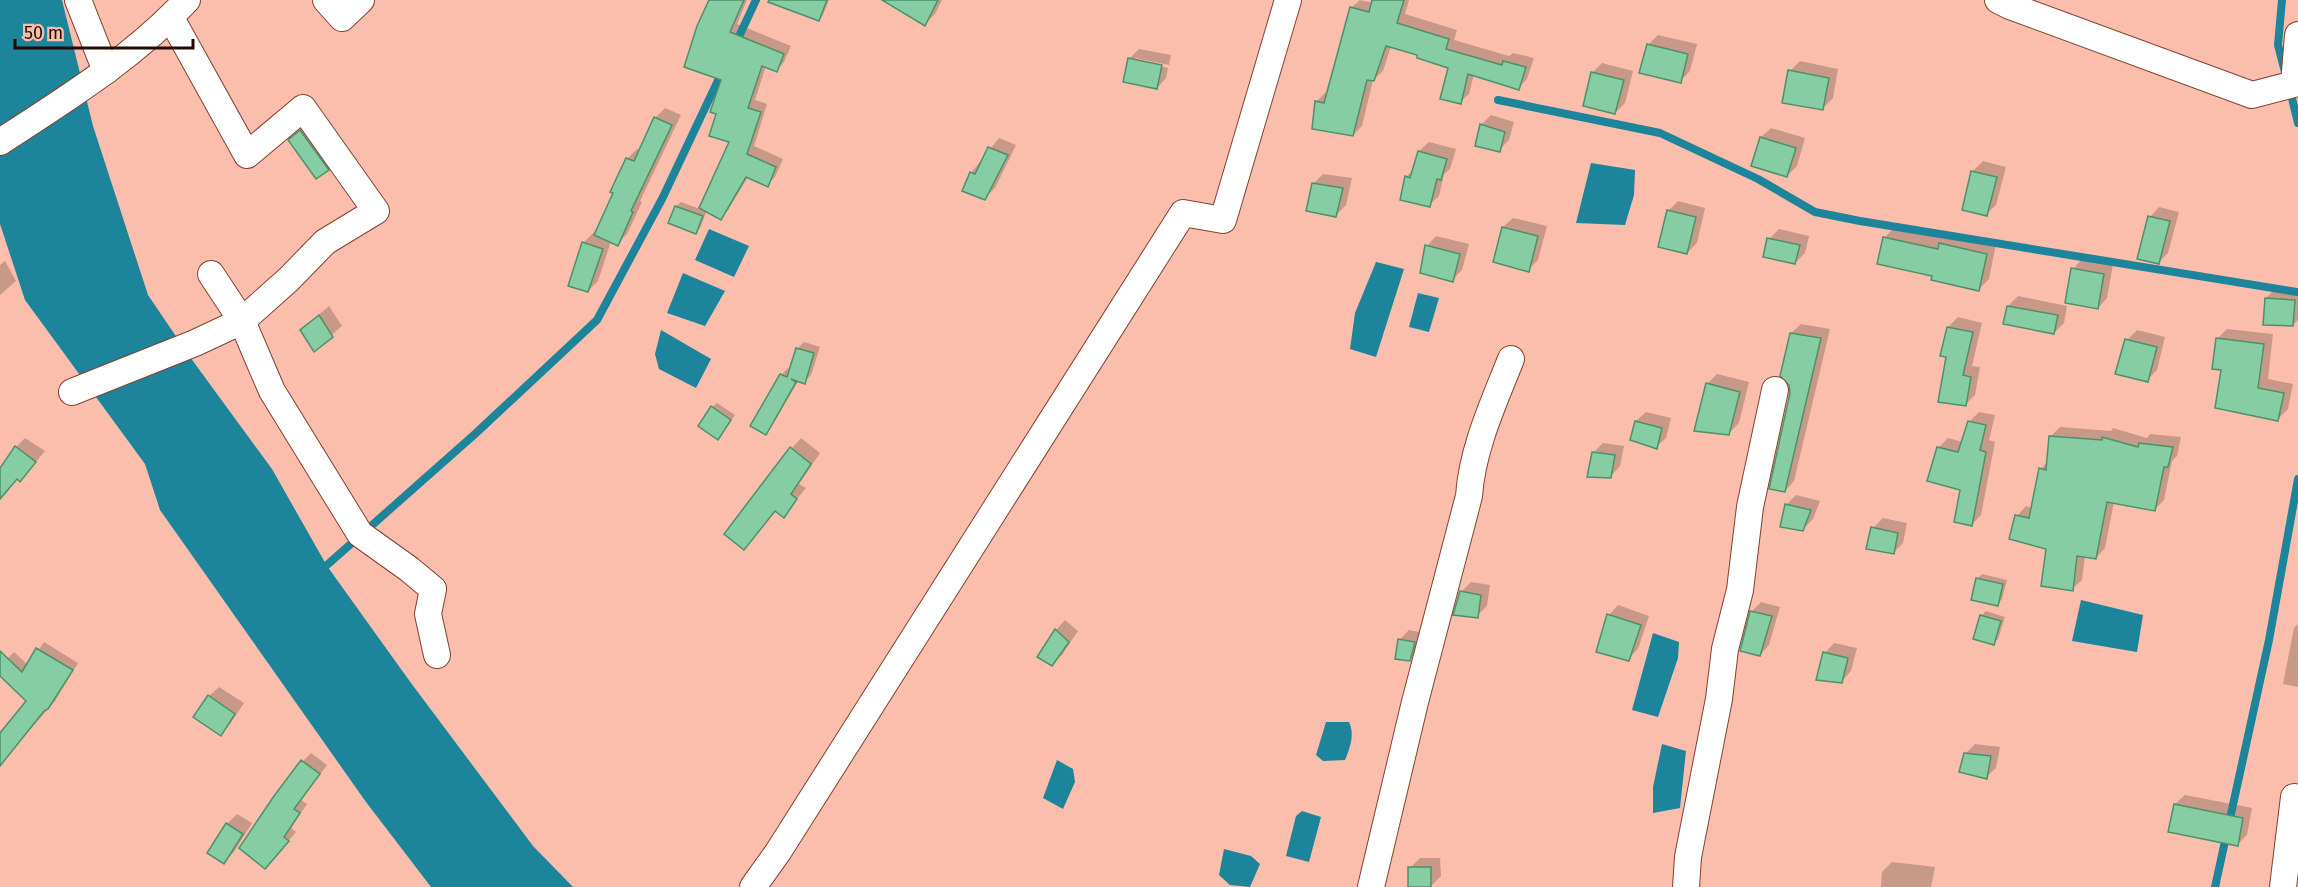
<svg xmlns="http://www.w3.org/2000/svg" width="2298" height="887" viewBox="0 0 2298 887" font-family="'Fira Sans',sans-serif">
<rect width="100%" height="100%" fill="#fbbeac"/>
<g fill="#1c849b">
<path d="M0,0H62L93,126L148,295L190,357L272,469L327,566L411,683L533,846L573,887H431L366,802L160,510L145,464L25,300L0,224Z"/>
<path d="M1591,163L1635,170L1634,195L1625,225L1576,223Z"/>
<path d="M709,229L749,246L734,277L695,260Z"/>
<path d="M1376,262L1404,269L1376,357L1350,349L1355,313Z"/>
<path d="M683,273L725,291L705,326L667,313Z"/>
<path d="M1418,293L1439,298L1429,332L1409,327Z"/>
<path d="M661,330L711,359L696,388L659,369L655,354Z"/>
<path d="M2081,600L2143,615L2137,652L2072,641Z"/>
<path d="M1653,633L1679,642L1678,658L1658,717L1632,710Z"/>
<path d="M1326,722H1349C1355,734 1350,748 1345,760L1323,761L1316,755Z"/>
<path d="M1662,744L1686,751L1680,808L1653,813V787Z"/>
<path d="M1057,760L1073,769L1075,782L1063,809L1043,798Z"/>
<path d="M1302,811L1321,817L1309,862L1286,856L1296,816Z"/>
<path d="M1224,849L1251,856L1260,864L1250,887L1230,885L1219,875Z"/>
</g>
<g fill="#0003">
<path d="M711,0H747L737,24L791,46L784,62L777,70L766,66L755,100L767,104L754,146L783,159L775,177L767,185L748,177L728,210L720,218L707,210L700,228L696,232L670,222L676,206L681,202L700,209L731,141L718,113L722,79Z"/>
<path d="M804,0H829L823,15L819,19Z"/>
<path d="M908,0H942L935,14L925,24Z"/>
<path d="M1360,0L1373,3L1374,0H1409L1405,14L1457,30L1454,40L1509,56L1513,53L1534,58L1527,79L1518,88L1474,74L1469,94L1460,102L1450,67L1391,46L1383,71L1373,80L1362,126L1353,135L1314,127L1317,101L1326,92L1328,93L1351,8Z"/>
<path d="M1658,35L1697,44L1690,71L1680,81L1648,45Z"/>
<path d="M1139,49L1171,55L1169,65L1135,58V61L1168,68L1166,78L1157,88L1129,59Z"/>
<path d="M1800,61L1838,69L1833,98L1823,108L1790,71Z"/>
<path d="M1602,63L1633,71L1625,103L1615,113L1592,73Z"/>
<path d="M665,108L681,115L640,201L642,202L627,234L617,244L611,241L598,281L588,291L583,243L593,233L596,234L627,159L637,149L641,150L655,118Z"/>
<path d="M1491,115L1514,122L1509,140L1499,150L1481,125Z"/>
<path d="M311,121L338,159L328,169L299,131Z"/>
<path d="M1771,128L1805,138L1797,166L1787,176L1761,137Z"/>
<path d="M999,138L1016,145L995,188L985,198L971,173Z"/>
<path d="M1429,142L1456,149L1450,169L1444,174L1439,196L1429,205L1406,177L1415,168L1419,151Z"/>
<path d="M1983,161L2006,167L1996,205L1986,214L1963,209L1973,171Z"/>
<path d="M1323,174L1352,178L1346,205L1336,215L1313,184Z"/>
<path d="M1678,201L1705,208L1697,243L1687,253L1668,211Z"/>
<path d="M2159,207L2179,212L2168,253L2158,263L2150,217Z"/>
<path d="M1513,218L1547,226L1538,260L1528,270L1503,227Z"/>
<path d="M1894,228L1945,239L1950,234L1996,244L1989,279L1979,289L1934,275L1884,238Z"/>
<path d="M1779,229L1809,236L1805,253L1795,263L1769,239Z"/>
<path d="M1436,236L1469,244L1462,270L1452,280L1427,246Z"/>
<path d="M2082,259L2113,264L2107,298L2098,308L2073,269Z"/>
<path d="M5,261L16,281L0,295V265Z"/>
<path d="M2276,288L2298,290V320L2293,325L2266,298Z"/>
<path d="M2018,296L2067,306L2064,323L2054,333L2008,306Z"/>
<path d="M329,306L342,326L314,350L301,330Z"/>
<path d="M1958,317L1982,323L1972,366L1980,367L1975,395L1965,405L1947,356L1948,327Z"/>
<path d="M1801,324L1830,329L1794,481L1785,491L1791,393V333Z"/>
<path d="M2227,329L2273,334L2268,379L2293,384L2288,409L2278,419L2223,369L2217,339Z"/>
<path d="M2137,330L2165,337L2157,370L2147,380L2127,340Z"/>
<path d="M804,342L820,347L811,375L804,382L799,380L772,426L765,433L781,375L788,368L791,369L797,349Z"/>
<path d="M1717,374L1749,382L1739,423L1729,433L1707,384Z"/>
<path d="M717,403L735,415L718,438L712,407Z"/>
<path d="M1646,412L1671,418L1666,438L1656,447L1636,421Z"/>
<path d="M1979,412L1995,415L1989,440L1995,442L1981,515L1971,525L1962,488L1938,448L1948,438L1963,442L1969,422Z"/>
<path d="M2060,427L2111,431L2113,428L2147,438L2150,434L2181,437L2177,456L2172,461L2164,500L2155,509L2114,502L2105,548L2096,558L2085,556L2082,580L2072,589L2048,547L2017,516L2026,506L2032,508L2041,469L2048,461L2050,437Z"/>
<path d="M25,438L45,451L29,470L18,478L0,500V466L2,468L16,447Z"/>
<path d="M801,438L820,453L799,484L806,488L783,516L776,510L744,548L726,534L792,448Z"/>
<path d="M1603,443L1624,446L1620,466L1611,476L1593,453Z"/>
<path d="M1796,495L1820,501L1813,519L1803,529L1786,505Z"/>
<path d="M1883,518L1907,523L1903,543L1893,553L1873,528Z"/>
<path d="M1982,574L2007,580L2002,599L1998,604L1978,578Z"/>
<path d="M1471,582L1490,585L1487,606L1477,616L1461,592Z"/>
<path d="M1761,602L1780,607L1769,645L1760,655L1751,612Z"/>
<path d="M1618,605L1649,616L1638,649L1628,659L1609,615Z"/>
<path d="M1986,611L2005,617L1998,639L1993,643L1981,616Z"/>
<path d="M1065,620L1078,631L1062,655L1052,664L1056,630Z"/>
<path d="M2298,624V687L2283,684L2294,628Z"/>
<path d="M1409,630L1424,633L1420,649L1410,659L1399,640Z"/>
<path d="M44,642L78,663L55,701L14,748H0V740L28,701L0,674V666L14,652L28,665Z"/>
<path d="M1834,643L1857,648L1851,671L1842,681L1825,653Z"/>
<path d="M219,687L244,703L230,724L220,734L209,696Z"/>
<path d="M1975,744L2000,747L1996,768L1986,777L1965,754Z"/>
<path d="M311,753L327,765L301,800L307,804L291,828L296,832L273,859L241,847L303,761Z"/>
<path d="M2185,795L2252,808L2247,835L2237,845L2175,804Z"/>
<path d="M237,814L252,823L234,852L224,862L209,853L227,824Z"/>
<path d="M1420,858H1440L1441,876L1431,886L1409,887L1410,868Z"/>
<path d="M1892,862L1935,867L1931,887H1881L1882,872Z"/>
</g>
<g fill="none" stroke-linecap="round" stroke-linejoin="round">
<g stroke="#1c849b" stroke-width="8">
<path d="M2282,0L2278,45L2285,72"/>
<path d="M735,45L756,0"/>
<path d="M2290,90L2298,123"/>
<path d="M1498,100L1660,133L1758,179L1815,212L1860,221L2297,292"/>
<path d="M327,565L475,434L597,320L662,199L722,72"/>
<path d="M2215,887L2269,640L2298,479"/>
</g>
</g>
<g fill="#87cda3" stroke="#4c916a" stroke-width="1.5">
<path d="M709,0H744L730,32L784,54L777,72L762,66L748,108L761,112L747,154L776,167L768,187L746,177L721,220L699,208L729,142L709,136L716,114L710,112L721,80L684,67L697,26Z"/>
<path d="M769,0H827L819,21L768,2Z"/>
<path d="M882,0H938L925,26Z"/>
<path d="M1372,0H1404L1397,23L1449,39L1446,49L1502,65L1503,61L1526,67L1519,90L1468,74L1461,104L1440,99L1448,68L1417,58V55L1386,46L1374,81L1367,80L1353,136L1312,129L1315,101L1324,103L1350,7L1369,12Z"/>
<path d="M1647,44L1688,54L1681,83L1639,73Z"/>
<path d="M1128,58L1162,65L1157,89L1123,82Z"/>
<path d="M1788,70L1829,78L1823,110L1782,103Z"/>
<path d="M1591,72L1624,80L1615,114L1583,106Z"/>
<path d="M654,117L672,125L631,211L633,212L618,246L594,235L613,193L610,192L626,158L634,161Z"/>
<path d="M1480,124L1505,132L1500,152L1475,146Z"/>
<path d="M300,130L329,170L316,179L288,140Z"/>
<path d="M1760,137L1796,148L1787,177L1751,166Z"/>
<path d="M988,147L1008,155L985,200L962,191L970,172L975,174Z"/>
<path d="M1418,151L1447,159L1441,180L1437,179L1430,207L1400,200L1405,176L1410,178Z"/>
<path d="M1971,171L1997,177L1987,216L1962,210Z"/>
<path d="M1312,183L1343,188L1336,217L1306,211Z"/>
<path d="M675,206L703,216L696,234L668,223Z"/>
<path d="M1667,210L1696,217L1687,254L1658,247Z"/>
<path d="M2148,216L2170,221L2159,264L2137,259Z"/>
<path d="M1502,227L1538,236L1529,272L1493,262Z"/>
<path d="M1883,237L1938,249L1939,243L1987,254L1979,291L1931,280L1932,276L1877,264Z"/>
<path d="M1767,238L1800,245L1795,264L1763,257Z"/>
<path d="M582,242L603,249L588,292L568,286Z"/>
<path d="M1425,245L1460,254L1453,282L1420,273Z"/>
<path d="M2071,268L2104,274L2098,309L2065,303Z"/>
<path d="M2265,298L2295,300L2293,326L2263,325Z"/>
<path d="M2007,306L2058,315L2054,334L2003,324Z"/>
<path d="M319,315L333,337L314,352L300,330Z"/>
<path d="M1947,327L1973,332L1963,375L1971,377L1966,406L1938,402L1946,357L1940,356Z"/>
<path d="M1790,333L1821,338L1785,492L1769,489L1790,393L1789,385L1780,376Z"/>
<path d="M2216,338L2264,344L2258,388L2284,393L2278,421L2215,408L2221,370L2212,369Z"/>
<path d="M2125,339L2157,347L2148,382L2115,374Z"/>
<path d="M796,348L814,353L805,384L791,379L796,382L766,435L750,426L780,374L787,377Z"/>
<path d="M1706,383L1740,392L1729,435L1694,431Z"/>
<path d="M711,406L731,420L718,440L698,426Z"/>
<path d="M1635,421L1662,428L1657,449L1630,440Z"/>
<path d="M1968,421L1986,425L1980,450L1986,452L1972,526L1954,522L1960,490L1927,481L1937,447L1958,452Z"/>
<path d="M2049,436L2102,440V437L2138,447L2139,443L2173,447L2168,467H2164L2155,511L2107,502L2096,559L2077,556L2073,591L2041,586L2046,549L2009,539L2015,515L2029,518L2039,468L2046,470Z"/>
<path d="M15,446L36,462L20,482L17,479L0,499V468Z"/>
<path d="M790,447L811,464L791,494L797,499L784,518L775,511L744,550L724,534Z"/>
<path d="M1592,452L1615,455L1611,478L1587,477Z"/>
<path d="M1785,504L1811,510L1803,531L1780,527Z"/>
<path d="M1871,527L1898,533L1894,554L1866,549Z"/>
<path d="M1976,578L2003,584L1998,606L1971,600Z"/>
<path d="M1460,591L1481,595L1478,618L1453,615Z"/>
<path d="M1750,611L1772,616L1760,656L1740,651Z"/>
<path d="M1607,614L1641,625L1629,661L1596,652Z"/>
<path d="M1980,615L2001,621L1994,645L1973,639Z"/>
<path d="M1055,629L1069,642L1052,666L1037,657Z"/>
<path d="M1398,639L1415,642L1410,661L1395,659Z"/>
<path d="M36,648L73,670L48,709L44,711L0,766V733L26,701L0,676V651L22,672Z"/>
<path d="M1823,652L1848,658L1842,683L1816,680Z"/>
<path d="M208,695L235,714L221,736L193,717Z"/>
<path d="M1964,753L1991,756L1987,779L1959,772Z"/>
<path d="M301,760L320,774L294,809L300,813L284,837L289,841L265,869L239,848L274,796Z"/>
<path d="M2174,804L2243,818L2238,846L2168,832Z"/>
<path d="M226,823L243,834L224,864L207,853Z"/>
<rect x="1408" y="867" width="23" height="20"/>
</g>
<g fill="none" stroke-linecap="round" stroke-linejoin="round">
<g stroke="#82422f" stroke-width="28">
<g id="street">
<path d="M78,0L106,71"/>
<path d="M326,0L342,18L361,0"/>
<path d="M1998,0L2010,6L2252,95L2294,84L2298,35"/>
<path d="M0,142C66,99 133,58 187,0"/>
<path d="M211,274L242,321L272,391L360,534L409,569L433,589L428,614L437,655"/>
<path d="M72,392L195,343L242,321L289,279L325,242L376,211L303,108L247,155L171,18"/>
<path d="M753,887L778,852L1183,213L1223,220L1288,0"/>
<path d="M1371,887L1415,702L1469,496C1472,449 1494,402 1511,359"/>
<path d="M1686,887L1688,857L1719,699L1725,649L1740,590L1750,507L1775,390"/>
<path d="M2283,887L2294,797"/>
</g>
</g>
<use href="#street" stroke="#fff" stroke-width="26"/>
</g>
<path d="M15 39v9h178v-9" fill="none" stroke="#230904" stroke-width="3"/>
<text x="24" y="39" font-size="18" fill="#230904" stroke="#fbbeac" stroke-width="4.5" paint-order="stroke">50 m</text>
</svg>
